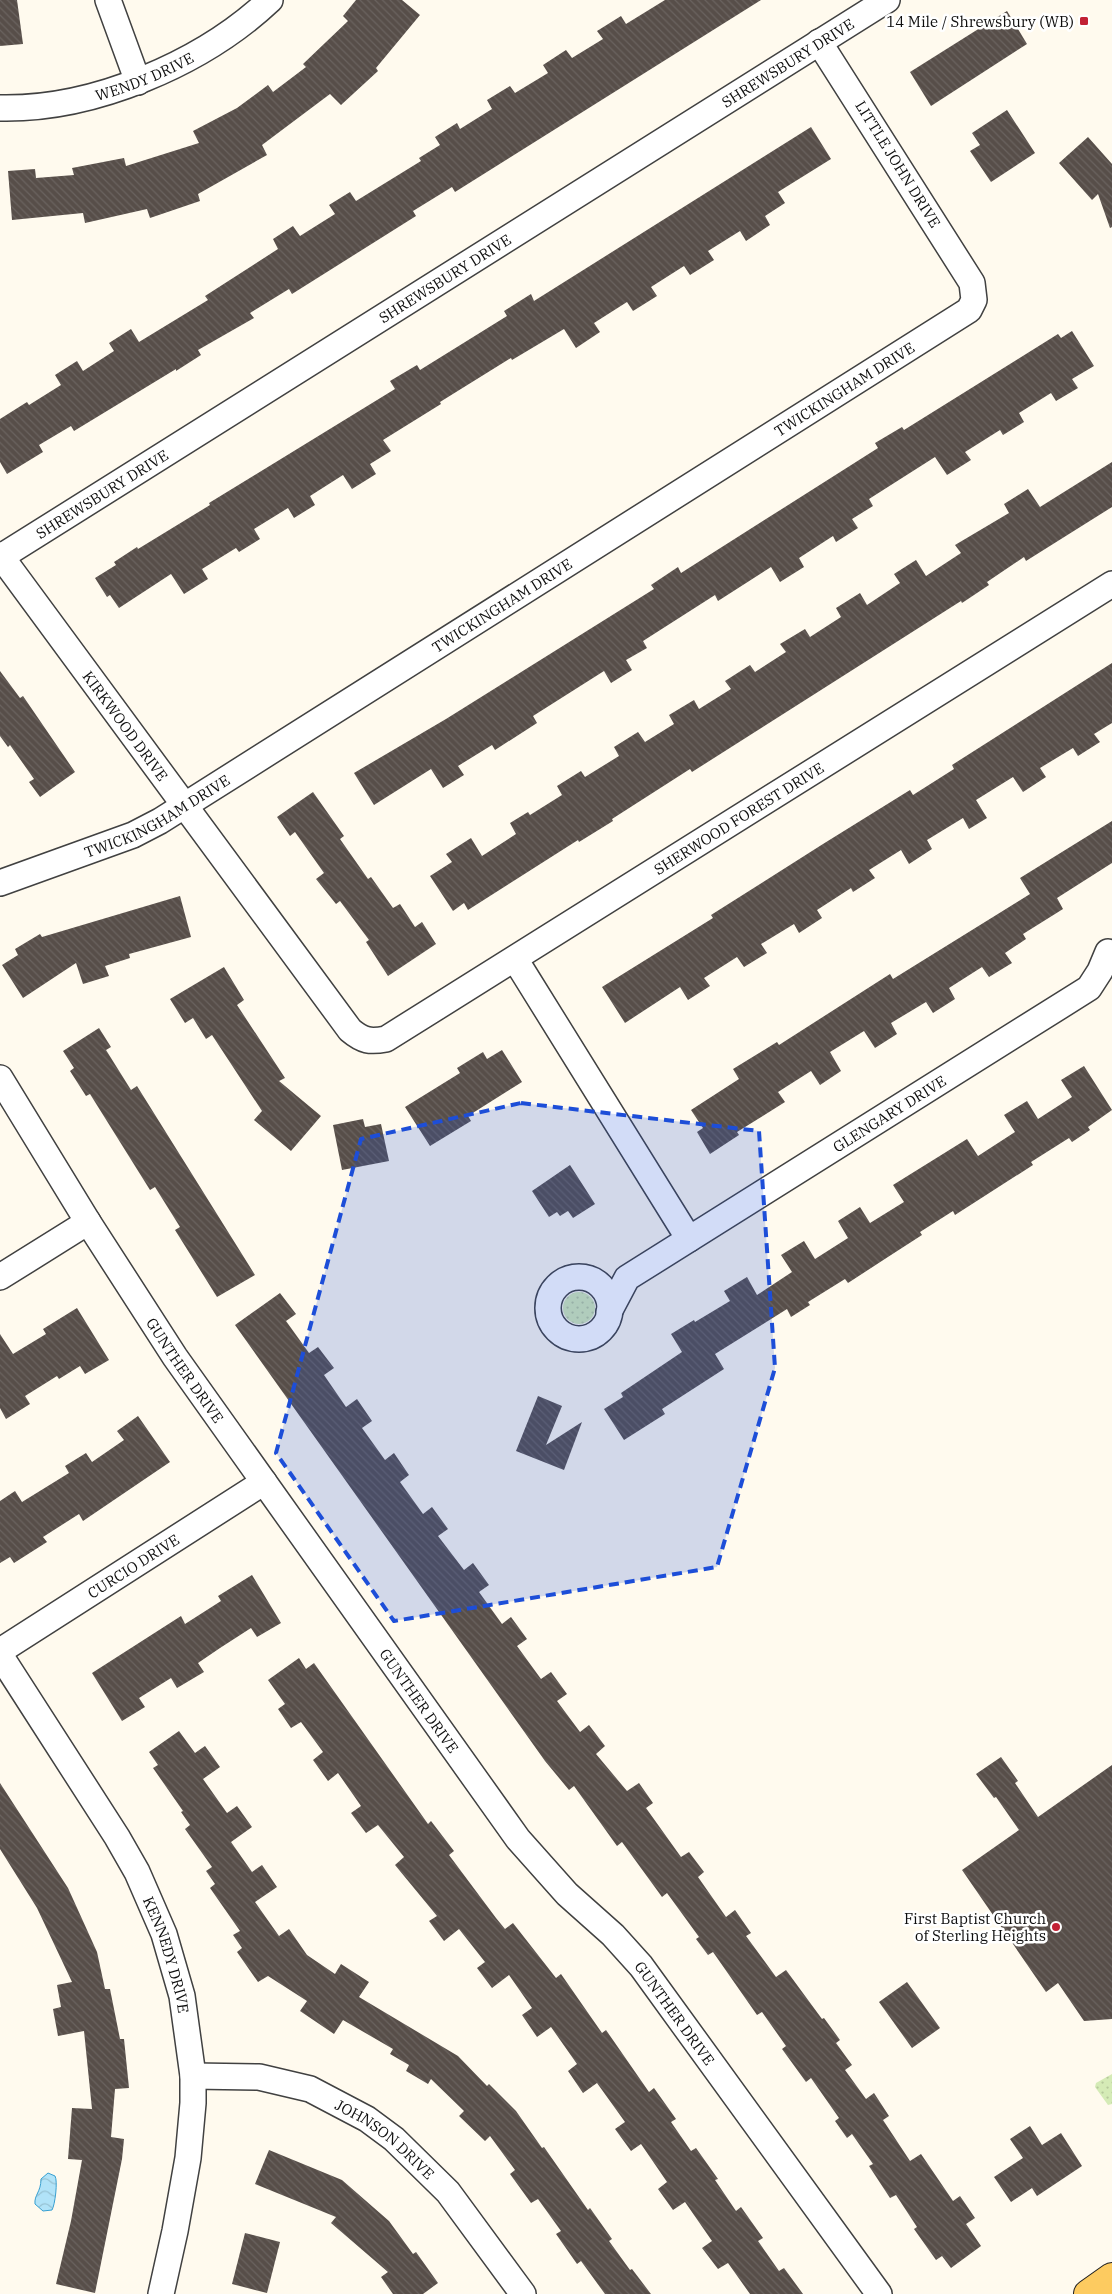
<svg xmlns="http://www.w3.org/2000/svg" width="1112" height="2294" viewBox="0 0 1112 2294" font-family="'IBM Plex Serif',serif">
<defs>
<pattern id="grass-dots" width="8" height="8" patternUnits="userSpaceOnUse" patternTransform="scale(1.25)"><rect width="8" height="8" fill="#d5ebb6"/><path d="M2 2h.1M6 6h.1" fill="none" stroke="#b6c89b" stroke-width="1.8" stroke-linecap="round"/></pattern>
<pattern id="water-waves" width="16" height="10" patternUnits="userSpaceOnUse" patternTransform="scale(1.25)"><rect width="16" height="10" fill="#b1e3f8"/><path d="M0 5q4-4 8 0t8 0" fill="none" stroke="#97c2d3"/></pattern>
<pattern id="building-back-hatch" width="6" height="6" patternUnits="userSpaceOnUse" patternTransform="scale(1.25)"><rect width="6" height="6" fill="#574e49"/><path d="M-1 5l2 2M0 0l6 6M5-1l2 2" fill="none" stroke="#6a635f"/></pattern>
</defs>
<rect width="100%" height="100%" fill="#fffaee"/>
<g fill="url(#grass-dots)">
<circle cx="579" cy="1308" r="16"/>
<path d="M1112,2074V2104L1108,2105L1095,2087L1096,2083Z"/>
</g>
<path fill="url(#water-waves)" stroke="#369fd1" d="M48,2173L55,2176C58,2181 55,2205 52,2210L43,2211L35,2204C34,2195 41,2192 41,2179Z"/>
<g fill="url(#building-back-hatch)">
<path d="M0,0H17L23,44L0,46Z"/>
<path d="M356,0H402L420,15L376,68L378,71L341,105L330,94L262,145L267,155L198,194L200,201L150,218L147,209L85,223L83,213L12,220L8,171L35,169L36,178L74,175L72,168L124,158L126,166L199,143L193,131L237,108L268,85L273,92L306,67L303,64L348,21L343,16Z"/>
<path d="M665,0H761L455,192L452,187L413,211L416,216L292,294L289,289L250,313L254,318L198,350L201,355L176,371V369L74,431L71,426L39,445L43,452L7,474L0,462V419L27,402L29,405L61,385L55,375L77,361L83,371L114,351L109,343L131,329L139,342L208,300L205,296L278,249L273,239L293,226L300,236L335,214L329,205L350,192L356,201L421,161L419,158L440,145L435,137L457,123L460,129L492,109L487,100L510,86L515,93L548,73L543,65L566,50L572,58L603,39L597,31L621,16L626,24Z"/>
<path d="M1007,11L1027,44L931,106L910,72Z"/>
<path d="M1007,110L1035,153L991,182L970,151L980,145L972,133Z"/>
<path d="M811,127L831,159L778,192L785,203L765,216L770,225L746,241L740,231L708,251L714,260L690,275L684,266L651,287L657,296L633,311L627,302L594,323L600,332L576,348L564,329L512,360L511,358L440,402L441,404L383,440L391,451L370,464L376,474L352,489L343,475L310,496L315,505L294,518L288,508L254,529L260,539L239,552L236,548L202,569L208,579L184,594L171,574L119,608L110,595L107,597L95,578L116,565L114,562L137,547L138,549L210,505L209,503L395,389L390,381L417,365L420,370L507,316L504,311L531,294L534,301Z"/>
<path d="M1088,137L1112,164V227L1110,228L1098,194L1092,200L1059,163Z"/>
<path d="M1072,331L1094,366L1072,379L1078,388L1056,401L1051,393L1019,413L1024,422L1003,435L1000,430L965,452L971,460L947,475L935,457L869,499L873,506L852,519L858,528L836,542L833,536L799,558L804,567L780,582L771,567L718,601L715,595L643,641L647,648L626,660L632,670L611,683L604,671L533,716L537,723L495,750L492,745L458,766L464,775L443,788L431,769L374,805L354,773L446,719L654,589L651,585L678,567L681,573L878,448L875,443L902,427L904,430L1058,334L1061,338Z"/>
<path d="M1112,462V507L1026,561L1024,557L987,582L989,585L962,603L961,601L692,772L690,769L612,819L613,821L579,842L578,840L468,910L464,903L453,911L430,876L452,862L446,854L471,838L482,856L516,834L510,823L528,812L530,815L562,795L557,786L581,771L585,777L619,756L614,747L638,732L645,742L674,724L669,715L694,700L699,709L731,689L725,681L750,665L755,672L786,652L780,644L805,629L810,637L841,617L836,608L860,593L867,605L900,583L894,574L916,560L926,576L961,553L955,545L1009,513L1004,504L1028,489L1040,507Z"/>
<path d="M1112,663V723L1094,734L1100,742L1078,756L1073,748L1040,768L1046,777L1023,792L1013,777L976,800L987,818L969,829L963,818L927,840L932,849L909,864L901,850L869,870L875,878L853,892L851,888L817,910L822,918L799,933L794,924L761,944L767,953L744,967L737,957L704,978L710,986L688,1000L680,987L625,1023L602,987L713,918L711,915L823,844L910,790L913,795L954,769L952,765Z"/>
<path d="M0,671L20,698L23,696L75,772L40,797L29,782L34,779L10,745L8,747L0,736Z"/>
<path d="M313,792L344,836L340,839L368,879L371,877L393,908L400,904L415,927L422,922L436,944L388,976L366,942L369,940L340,901L336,904L316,879L324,873L295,832L290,836L277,817Z"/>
<path d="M1112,821V863L1057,898L1063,909L1023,934L1026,939L1005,953L1012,963L989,977L982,967L949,988L955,999L933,1013L926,1002L891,1023L897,1034L875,1048L864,1031L830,1052L841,1071L820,1085L811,1071L778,1092L785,1102L737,1132L739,1135L710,1154L697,1132L703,1128L691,1110L739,1079L733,1069L777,1042L779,1045L890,974L893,979L1030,894L1020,878Z"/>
<path d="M180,896L191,937L129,954L130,958L105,966L109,976L83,984L76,963L23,998L2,965L18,955L15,949L40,934L42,937Z"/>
<path d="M224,967L244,1000L237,1005L285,1078L279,1081L321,1116L291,1151L254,1120L262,1111L212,1035L206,1039L193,1018L185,1023L170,999Z"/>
<path d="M99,1028L111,1047L106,1050L131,1090L137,1086L255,1275L217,1297L175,1230L180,1227L155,1187L150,1190L90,1094L86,1096L70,1071L74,1068L63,1051Z"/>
<path d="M502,1050L522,1082L468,1116L471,1121L430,1146L405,1107L460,1073L457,1068L483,1052L487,1059Z"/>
<path d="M1084,1066L1112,1110L1088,1127L1090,1130L1072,1142L1069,1138L1031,1162L1033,1165L955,1215L953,1211L920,1232L922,1235L891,1255L848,1283L845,1279L808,1302L810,1305L791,1317L787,1309L715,1354L724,1369L662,1409L665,1414L624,1440L604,1409L623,1397L621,1393L682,1352L671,1334L694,1320L695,1322L730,1301L724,1291L747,1277L757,1295L792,1272L781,1255L804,1241L815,1259L848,1238L838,1221L860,1207L870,1223L904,1202L893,1185L967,1139L978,1156L1015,1132L1004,1115L1027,1101L1038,1119L1072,1097L1061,1080Z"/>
<path d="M363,1119L365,1127L381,1124L389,1161L342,1170L333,1125Z"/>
<path d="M570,1165L595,1204L573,1218L568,1211L560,1216L557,1212L549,1217L532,1191Z"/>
<path d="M280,1293L296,1314L286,1321L309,1353L318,1347L334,1368L324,1375L346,1407L357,1399L372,1421L362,1428L385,1460L394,1453L409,1475L400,1482L423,1514L432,1507L448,1529L438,1536L464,1570L473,1563L489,1585L479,1592L502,1624L511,1617L527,1639L517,1646L541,1679L551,1672L567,1694L557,1701L580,1732L589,1725L605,1746L596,1754L627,1791L639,1783L653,1803L646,1808L681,1857L689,1852L704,1872L698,1877L726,1917L735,1910L751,1933L746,1936L776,1977L786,1970L822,2019L824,2018L840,2040L836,2043L852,2065L845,2070L866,2099L874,2093L889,2116L883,2120L910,2161L921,2154L953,2201L960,2196L975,2218L966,2224L981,2246L951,2268L942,2256L936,2260L914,2229L917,2227L896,2195L890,2198L869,2166L873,2164L852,2134L847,2138L835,2121L839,2118L811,2078L806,2082L782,2049L786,2046L762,2012L757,2015L713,1952L708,1955L696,1939L699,1937L667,1893L662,1897L622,1842L617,1846L574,1786L569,1790L545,1761L235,1325Z"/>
<path d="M77,1308L109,1360L85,1374L80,1366L59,1379L57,1376L25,1396L30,1404L6,1419L0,1408V1334L13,1354L46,1334L43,1329Z"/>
<path d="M538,1396L562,1406L546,1445L582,1422L564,1470L516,1451Z"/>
<path d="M138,1416L170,1462L83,1521L79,1514L43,1537L47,1542L14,1563L10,1557L0,1563V1501L15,1491L22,1502L69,1473L65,1466L86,1453L92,1462L124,1440L117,1431Z"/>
<path d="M252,1575L281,1623L257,1637L251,1628L220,1648L198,1663L204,1672L177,1688L171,1678L139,1698L145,1707L122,1721L92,1673L181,1616L185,1624L221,1601L218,1596Z"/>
<path d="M299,1658L306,1669L314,1663L428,1824L431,1821L454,1851L449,1855L496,1918L505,1929L513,1923L556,1978L561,1974L602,2033L606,2030L649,2092L654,2088L676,2119L671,2122L691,2151L696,2148L718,2179L715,2180L736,2211L741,2207L763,2238L758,2241L779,2271L784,2268L803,2294H750L728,2263L718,2269L702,2248L712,2241L685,2202L673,2210L658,2189L667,2182L641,2144L631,2151L615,2129L625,2122L597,2083L583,2093L568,2071L577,2064L551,2027L537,2037L522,2015L532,2008L509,1975L492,1988L477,1968L485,1962L459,1929L444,1941L429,1921L437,1916L395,1865L404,1857L378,1825L366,1833L351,1813L361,1806L338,1773L328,1781L313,1760L323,1752L301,1722L291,1728L278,1709L285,1704L268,1680Z"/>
<path d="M179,1731L195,1753L205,1746L220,1767L203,1779L227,1813L237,1806L252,1827L231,1842L252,1872L262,1865L277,1887L255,1902L279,1936L289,1929L307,1955L335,1974L341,1964L369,1982L359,1997L458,2056L487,2086L489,2084L516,2111L542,2148L544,2147L588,2210L590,2208L612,2239L609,2241L630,2270L632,2269L651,2294H605L581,2261L577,2264L556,2234L561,2231L538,2199L531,2203L510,2174L515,2170L490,2136L485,2141L459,2116L464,2111L431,2079L428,2084L406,2071L409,2065L390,2054L393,2049L343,2020L334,2034L300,2011L307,2001L268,1976L258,1982L237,1952L242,1948L233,1935L240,1931L210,1888L215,1884L206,1871L212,1867L185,1829L190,1825L181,1812L183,1811L153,1768L158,1765L149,1752Z"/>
<path d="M1001,1757L1018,1781L1015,1783L1038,1817L1112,1765V2019L1084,2021L1058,1983L1046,1992L962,1870L1019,1830L996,1797L994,1798L976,1774Z"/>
<path d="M0,1783L68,1888L97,1952L105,1989H110L120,2039H124L129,2088L115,2089L111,2137L124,2139L122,2159L95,2293L56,2284L71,2221L82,2160L68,2159L72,2108L92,2109L84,2031L58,2036L53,2009L61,2007L57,1985L72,1982L37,1908L0,1849Z"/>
<path d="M907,1982L940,2028L912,2048L879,2002Z"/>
<path d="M1030,2126L1042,2145L1061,2133L1082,2166L1037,2196L1032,2188L1011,2202L994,2177L1023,2158L1010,2139Z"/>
<path d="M269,2150L342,2180L389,2221L413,2254L416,2252L438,2283L423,2294H393L381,2277L388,2272L331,2223L336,2217L255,2184Z"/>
<path d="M245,2233L280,2242L267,2293L232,2284Z"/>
</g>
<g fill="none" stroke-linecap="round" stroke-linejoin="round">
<g stroke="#414141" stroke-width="28">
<g id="minor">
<path d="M108,0L138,82"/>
<path id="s1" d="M0,108C93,110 202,64 270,0"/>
<path id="s2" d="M0,555L350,1030C363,1041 370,1042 386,1039L1112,584"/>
<path id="s3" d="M1,557L887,0"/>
<path id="s4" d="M0,883L133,835L160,821L969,310L974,300L972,283L819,42"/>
<path d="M515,959L689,1239"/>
<path id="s5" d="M0,1078L88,1222L175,1357L518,1839L567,1894L613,1935L641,1966L879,2294"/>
<circle cx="579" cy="1308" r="31"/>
<path d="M0,1277L88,1222"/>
<path id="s6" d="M609,1312L627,1278L1089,988L1100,971L1108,952"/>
<path id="s7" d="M0,1651L264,1482"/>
<path id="s8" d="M0,1655L117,1837L137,1872L164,1934L182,1996L193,2076V2103L188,2158L175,2231L161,2294"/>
<path id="s9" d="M193,2076L259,2077L310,2089L367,2119L394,2139L448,2192L523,2294"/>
</g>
</g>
<g stroke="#1f1f1f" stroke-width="30">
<path id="major" d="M1088,2294L1112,2277"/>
</g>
<use href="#minor" stroke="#fff" stroke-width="25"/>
<use href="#major" stroke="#fdcb60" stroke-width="28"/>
</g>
<path fill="#1d4ed8" fill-opacity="0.2" stroke="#1d4ed8" stroke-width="4" stroke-dasharray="10 6" stroke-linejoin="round" d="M521,1103L759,1131L775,1368L717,1567L394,1621L276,1453L361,1139Z"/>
<g fill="#c22135" stroke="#fff" stroke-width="2">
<rect x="1079" y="16" width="10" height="10" rx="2.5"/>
<circle cx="1056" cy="1927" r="5"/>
</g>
<g text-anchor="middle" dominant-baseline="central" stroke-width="5" stroke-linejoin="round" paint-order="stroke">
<g font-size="15" fill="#0e0e0e" stroke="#fff" text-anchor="end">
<text x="1074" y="21">14 Mile / Shrewsbury (WB)</text>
<text x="1046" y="1918">First Baptist Church<tspan x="1046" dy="17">of Sterling Heights</tspan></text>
</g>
<g font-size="15" fill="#0e0e0e" stroke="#fff">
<text stroke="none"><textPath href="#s3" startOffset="929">SHREWSBURY DRIVE</textPath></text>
<text stroke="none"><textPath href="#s1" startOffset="149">WENDY DRIVE</textPath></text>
<text transform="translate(898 164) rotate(58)">LITTLE JOHN DRIVE</text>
<text stroke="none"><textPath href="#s3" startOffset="524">SHREWSBURY DRIVE</textPath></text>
<text stroke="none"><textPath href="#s4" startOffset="981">TWICKINGHAM DRIVE</textPath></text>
<text stroke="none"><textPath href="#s3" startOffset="119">SHREWSBURY DRIVE</textPath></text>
<text stroke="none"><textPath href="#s4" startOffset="576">TWICKINGHAM DRIVE</textPath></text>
<text stroke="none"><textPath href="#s2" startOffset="212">KIRKWOOD DRIVE</textPath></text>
<text stroke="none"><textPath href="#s4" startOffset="171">TWICKINGHAM DRIVE</textPath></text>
<text stroke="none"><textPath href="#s2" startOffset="1045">SHERWOOD FOREST DRIVE</textPath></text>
<text stroke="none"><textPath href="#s6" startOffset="348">GLENGARY DRIVE</textPath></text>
<text stroke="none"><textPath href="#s5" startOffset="346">GUNTHER DRIVE</textPath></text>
<text stroke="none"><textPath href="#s7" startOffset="158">CURCIO DRIVE</textPath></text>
<text stroke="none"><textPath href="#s5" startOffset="751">GUNTHER DRIVE</textPath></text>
<text stroke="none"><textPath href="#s8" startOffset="345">KENNEDY DRIVE</textPath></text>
<text stroke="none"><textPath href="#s5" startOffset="1156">GUNTHER DRIVE</textPath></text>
<text stroke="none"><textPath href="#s9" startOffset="209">JOHNSON DRIVE</textPath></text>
</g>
</g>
</svg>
